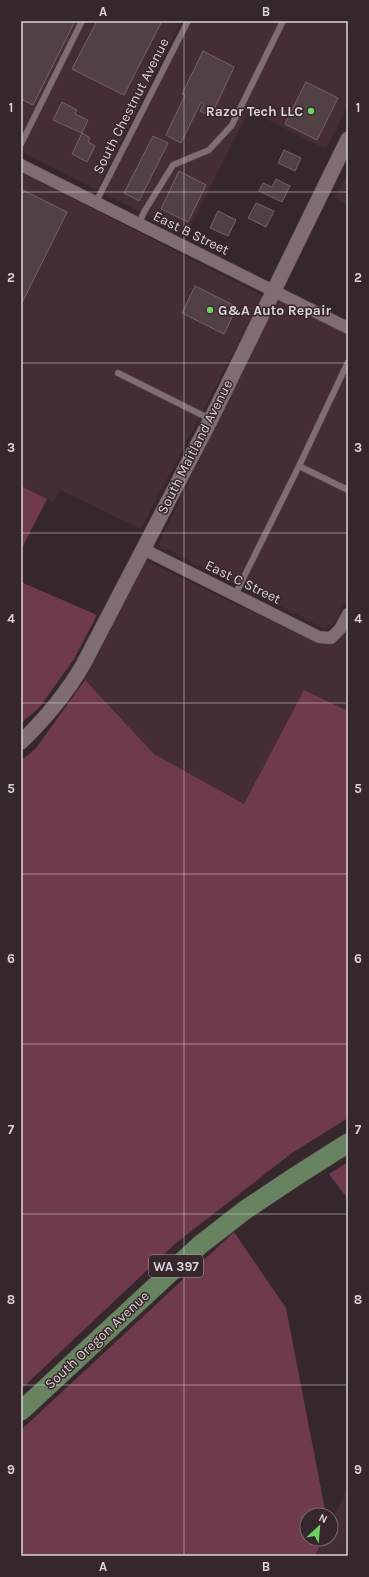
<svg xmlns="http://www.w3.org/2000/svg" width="369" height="1577" viewBox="0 0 369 1577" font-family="Karla,sans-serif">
<rect width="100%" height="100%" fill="#36272c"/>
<g fill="#442e34">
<path d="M21,21H181L97,190L21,152Z"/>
<path d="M192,21H340L348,25V105L326,149L249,110L186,235L104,194Z"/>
<path d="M21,172L263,296L141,529L60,490L54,502L21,486Z"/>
<path d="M348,172V205L335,198Z"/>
<path d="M278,298L348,335V597L334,624L325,629L158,545Z"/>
<path d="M146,561L315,642L334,644L348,630V711L304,690L244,804L154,754L85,680Z"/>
<path d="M348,1488V1556H315L323,1539H331V1523Z"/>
</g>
<g fill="#6f3b4c">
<path d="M21,486L47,499L21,550Z"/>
<path d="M21,582L97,615L74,659L39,708L21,723Z"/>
<path d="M85,680L154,754L244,804L304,690L348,711V1118L292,1153L176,1243L21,1389V761L36,748Z"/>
<path d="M348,1162V1199L329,1174Z"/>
<path d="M234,1232L286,1308L326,1515H307V1539H323L315,1556H26L21,1551V1430Z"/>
</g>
<g fill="#514145" stroke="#746267">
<path d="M21,21H75L33,105L23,100L21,104Z"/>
<path d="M97,21H162L124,95L72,69Z"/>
<path d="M203,51L234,67L211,116L200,111L204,104L201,102L181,143L166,135L185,95L182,94Z"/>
<path d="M306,82L338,98L317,140L285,124Z"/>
<path d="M62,102L77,110L75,114L88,120L82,133L53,120Z"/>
<path d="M82,133L90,138L88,142L95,146L87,162L72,154Z"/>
<path d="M153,136L168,143L139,201L124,193Z"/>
<path d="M284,150L301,158L295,171L278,163Z"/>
<path d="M179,171L206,185L188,222L161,209Z"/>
<path d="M276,179L290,186L282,202L259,191L263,183L272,187Z"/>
<path d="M21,189L67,212L21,305Z"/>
<path d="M256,203L274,211L266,227L248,218Z"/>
<path d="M218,211L236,220L228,236L210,228Z"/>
<path d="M195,286L237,307L224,334L182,313Z"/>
</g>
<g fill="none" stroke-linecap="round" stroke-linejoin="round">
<g stroke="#4f4346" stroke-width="7">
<g id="service">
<path d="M21,144L82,21"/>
<path d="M96,202L188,21"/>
<path d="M139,224L144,212L173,165L209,150L232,125L283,21"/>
<path d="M118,373L210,419"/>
<path d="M299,466L348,490"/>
<path d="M235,595L299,466L348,362"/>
</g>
</g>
<g stroke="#4f4346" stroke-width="13">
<g id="minor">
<path d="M21,165L348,328"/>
<path d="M143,549L319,637L331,638L340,629L348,614"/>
</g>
</g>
<g stroke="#4f4346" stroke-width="16">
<path id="tertiary" d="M21,742C45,719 66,694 83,665L211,419L348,139"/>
</g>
<g stroke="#4f4346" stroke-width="20">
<path id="primary" d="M21,1411L200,1245L245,1210L296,1176L348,1143"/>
</g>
<use href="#service" stroke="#7f6d72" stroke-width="6"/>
<use href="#minor" stroke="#7f6d72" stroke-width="12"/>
<use href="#tertiary" stroke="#7f6d72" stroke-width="15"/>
<use href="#primary" stroke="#68835f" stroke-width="19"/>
</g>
<path fill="none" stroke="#ddd3d5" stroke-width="1" stroke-opacity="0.55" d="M184,21V1556M21,192H348M21,363H348M21,533H348M21,703H348M21,874H348M21,1044H348M21,1214H348M21,1385H348"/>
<g fill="#6cd362" stroke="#36272c" stroke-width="1.5">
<circle cx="311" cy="111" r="4"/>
<circle cx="210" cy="310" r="4"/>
</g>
<g text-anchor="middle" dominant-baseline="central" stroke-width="3" stroke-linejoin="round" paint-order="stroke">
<rect fill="#36272c" stroke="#ab9fa2" stroke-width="1" x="149" y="1255" width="54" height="22" rx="3"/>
<g font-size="13" font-weight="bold" fill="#ddd3d5">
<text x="176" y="1266">WA 397</text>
</g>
<g font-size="14" fill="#ddd3d5" stroke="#36272c">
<text transform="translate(131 106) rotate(-63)">South Chestnut Avenue</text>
<text transform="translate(191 233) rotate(26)">East B Street</text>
<text transform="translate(195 447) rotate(-63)">South Maitland Avenue</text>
<text transform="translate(243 582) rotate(26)">East C Street</text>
<text transform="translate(97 1340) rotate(-43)">South Oregon Avenue</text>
</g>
<g font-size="14" font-weight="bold" fill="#ddd3d5" stroke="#36272c" text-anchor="end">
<text x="303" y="111">Razor Tech LLC</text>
<text x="218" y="310" text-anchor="start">G&amp;A Auto Repair</text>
</g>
</g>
<rect width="369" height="1577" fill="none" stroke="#36272c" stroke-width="44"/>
<g transform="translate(319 1527) rotate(26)"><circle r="19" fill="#36272c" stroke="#796c70"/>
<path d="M0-3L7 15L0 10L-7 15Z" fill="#6cd362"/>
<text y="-6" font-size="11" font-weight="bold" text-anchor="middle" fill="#ddd3d5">N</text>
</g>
<rect x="22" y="22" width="325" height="1533" fill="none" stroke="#ddd3d5" stroke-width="1.5"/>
<g font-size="13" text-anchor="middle" font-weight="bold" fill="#ddd3d5">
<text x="103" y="16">A</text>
<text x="266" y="16">B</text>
<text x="11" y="112">1</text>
<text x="358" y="112">1</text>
<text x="11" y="282">2</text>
<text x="358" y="282">2</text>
<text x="11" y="452">3</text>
<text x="358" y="452">3</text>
<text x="11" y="623">4</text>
<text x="358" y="623">4</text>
<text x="11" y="793">5</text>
<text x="358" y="793">5</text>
<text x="11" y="963">6</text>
<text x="358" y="963">6</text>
<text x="11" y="1134">7</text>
<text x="358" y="1134">7</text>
<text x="11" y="1304">8</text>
<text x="358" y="1304">8</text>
<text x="11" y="1474">9</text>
<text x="358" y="1474">9</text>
<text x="103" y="1571">A</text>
<text x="266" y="1571">B</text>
</g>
</svg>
